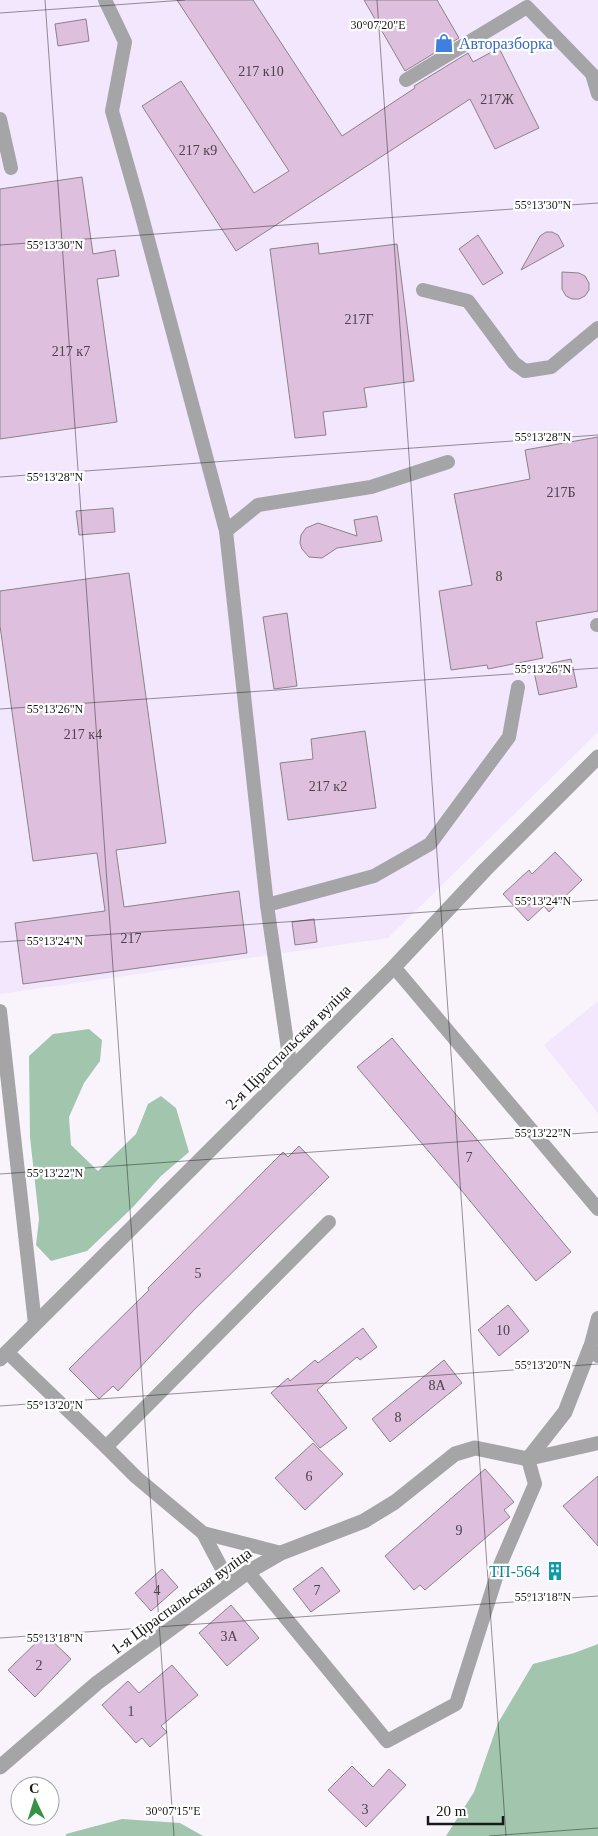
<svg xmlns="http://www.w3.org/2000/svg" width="598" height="1836" viewBox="0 0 598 1836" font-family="'Times New Roman',serif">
<rect width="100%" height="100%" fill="#f9f4fc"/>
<g fill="#f2e7fc">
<path d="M0,0H598V732L388,938L0,994Z"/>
<path d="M598,1001V1113L544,1045Z"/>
</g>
<g fill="#a1c6ad">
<path d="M89,1029L102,1040L100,1061L84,1083L69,1117L71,1145L98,1171L136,1134L148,1104L161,1096L176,1108L189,1152L161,1176L133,1207L87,1251L51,1261L36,1245L39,1219L30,1137L29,1056L53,1034Z"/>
<path d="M598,1644V1836H446L474,1792L498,1723L533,1664L574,1653Z"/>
<path d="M122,1819L180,1823L203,1836H66V1834Z"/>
</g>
<g fill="#debfdd" stroke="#8a8389">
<path d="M177,0H253L342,136L415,88L414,86L468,53L473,62L499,48L539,128L495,149L470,99L236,251L142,106L181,81L254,193L289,171Z"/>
<path d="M364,0H437L459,38L405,71Z"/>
<path d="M86,19L89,41L58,46L55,24Z"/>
<path d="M82,177L93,254L115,250L119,276L97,279L117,422L0,439V189Z"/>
<path d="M546,232H552L558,235L564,246L521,270L540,236Z"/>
<path d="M478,235L503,273L483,285L459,249Z"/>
<path d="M318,243L319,254L397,244L414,381L364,388L367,407L323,412L326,435L295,438L270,249Z"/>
<path d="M562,272L579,273L585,276L589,283V290L585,296L579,299H572L566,296L562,289Z"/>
<path d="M598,437V611L536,622L543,658L488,669L487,665L451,670L439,591L472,585L454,494L530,479L525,450Z"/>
<path d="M113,508L115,532L79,535L76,511Z"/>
<path d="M377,516L382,541L337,548L322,558L309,557L302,549L300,543L301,535L306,528L318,523L357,536L354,520Z"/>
<path d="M129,573L166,843L116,850L124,907L239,891L247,953L23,984L15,923L105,911L97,853L33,861L0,626V591Z"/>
<path d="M287,613L297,686L274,689L263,617Z"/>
<path d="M571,659L577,687L539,695L533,667Z"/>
<path d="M365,731L376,808L288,820L280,763L313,759L311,739Z"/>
<path d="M555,852L582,880L549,912L544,906L528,921L503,894L529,870L532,874Z"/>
<path d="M314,919L317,942L295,945L292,922Z"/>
<path d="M392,1038L571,1252L536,1281L452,1179L357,1067Z"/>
<path d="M299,1146L329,1177L194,1310L118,1391L113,1386L99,1399L69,1369L149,1290L148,1288L283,1152L288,1157Z"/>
<path d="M508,1305L529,1331L499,1356L478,1330Z"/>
<path d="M363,1328L377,1347L360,1360L357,1357L317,1390L347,1428L320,1448L271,1393L288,1378L290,1381L315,1360L318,1363Z"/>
<path d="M444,1360L462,1383L390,1442L372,1419Z"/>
<path d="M313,1443L343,1474L305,1510L275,1478Z"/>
<path d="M485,1469L514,1502L504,1510L510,1517L425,1590L420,1585L414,1590L385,1556Z"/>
<path d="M598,1476V1546L563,1506Z"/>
<path d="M322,1567L340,1591L311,1612L293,1589Z"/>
<path d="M162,1569L178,1587L151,1611L135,1593Z"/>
<path d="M231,1605L259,1638L227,1666L199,1633Z"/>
<path d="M45,1634L71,1659L35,1697L8,1670Z"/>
<path d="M172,1665L198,1695L161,1726L167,1732L150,1747L142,1738L136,1743L102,1705L128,1681L139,1693Z"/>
<path d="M352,1766L373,1787L389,1769L406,1785L366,1827L328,1790Z"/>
</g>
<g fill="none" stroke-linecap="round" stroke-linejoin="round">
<g stroke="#a5a5a8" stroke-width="14">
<path d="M105,0L125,42L112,111L138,202L226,531L267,905L291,1070"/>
<path d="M406,80L527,7L592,74L598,94"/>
<path d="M0,119L11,168"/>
<path d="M423,290L468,301L514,363L525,371L551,367L598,328"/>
<path d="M226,531L258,505L371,487L448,462"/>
<path d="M597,625H598"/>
<path d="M267,905L374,876L430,844L509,737L518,687"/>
<path d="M394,967L598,1209"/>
<path d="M0,1011L35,1324"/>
<path d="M598,1318L590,1348L598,1356"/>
<path d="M7,1352L106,1447L329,1222"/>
<path d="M106,1447L136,1477L203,1533L281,1553"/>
<path d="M203,1533L230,1584"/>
<path d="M248,1572L387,1741L456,1704L500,1565L535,1484L528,1459L598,1443"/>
</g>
<g stroke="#a5a5a8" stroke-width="15">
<path d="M0,1359L394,967L485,870L598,757"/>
<path d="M0,1767L97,1683L248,1572L281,1553L364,1521L395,1502L455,1454L475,1448L528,1459L565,1412L590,1348"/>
</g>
</g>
<path fill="none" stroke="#1a181a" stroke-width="1" stroke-opacity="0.45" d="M45,0L174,1836M377,0L506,1836M0,13L185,0M0,245L598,203M0,477L598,435M0,709L598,668M0,942L598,900M0,1174L598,1132M0,1406L598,1364M0,1638L598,1596M489,1836L598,1828"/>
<defs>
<g id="shop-bare" transform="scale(1.5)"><path d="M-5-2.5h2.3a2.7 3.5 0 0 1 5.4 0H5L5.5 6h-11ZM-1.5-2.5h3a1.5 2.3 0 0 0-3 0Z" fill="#3f7fe0" stroke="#fff" stroke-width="2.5" paint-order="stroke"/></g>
<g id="building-bare" transform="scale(1.5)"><path d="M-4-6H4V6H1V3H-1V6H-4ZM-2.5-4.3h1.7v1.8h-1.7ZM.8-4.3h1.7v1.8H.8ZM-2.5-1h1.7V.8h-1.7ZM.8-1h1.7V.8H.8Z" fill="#0f9aa8" stroke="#fff" stroke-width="2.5" paint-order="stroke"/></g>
</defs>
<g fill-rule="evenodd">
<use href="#shop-bare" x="444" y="43"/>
<use href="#building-bare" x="555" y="1571"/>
</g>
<g text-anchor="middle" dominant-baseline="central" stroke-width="4.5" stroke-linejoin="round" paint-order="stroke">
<g font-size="14" fill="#4b424b">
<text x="261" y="71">217 к10</text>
<text x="497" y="99">217Ж</text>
<text x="198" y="150">217 к9</text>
<text x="359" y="319">217Г</text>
<text x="71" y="351">217 к7</text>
<text x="561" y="492">217Б</text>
<text x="499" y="576">8</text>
<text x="83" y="734">217 к4</text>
<text x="328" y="786">217 к2</text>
<text x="131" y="938">217</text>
<text x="469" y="1157">7</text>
<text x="198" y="1273">5</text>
<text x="503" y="1330">10</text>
<text x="437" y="1385">8А</text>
<text x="398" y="1417">8</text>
<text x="309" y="1476">6</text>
<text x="459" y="1530">9</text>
<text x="157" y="1590">4</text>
<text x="317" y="1590">7</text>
<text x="229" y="1636">3А</text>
<text x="39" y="1665">2</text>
<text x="131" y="1711">1</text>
<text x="365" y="1809">3</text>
</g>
<g font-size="16" fill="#366cbe" stroke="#fff" text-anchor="start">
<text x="459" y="43">Авторазборка</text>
</g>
<g font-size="16" fill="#1a181a" stroke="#fff">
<text transform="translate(288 1047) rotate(-45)">2-я Ціраспальская вуліца</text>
<text transform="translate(181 1601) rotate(-36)">1-я Ціраспальская вуліца</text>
</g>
<g font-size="16" fill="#0d838f" stroke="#fff" text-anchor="end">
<text x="540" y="1571">ТП-564</text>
</g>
</g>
<g font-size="12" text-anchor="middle" fill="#1a181a" stroke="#fff" stroke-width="4.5" stroke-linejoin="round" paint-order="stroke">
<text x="378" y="29">30°07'20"E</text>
<text x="543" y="209">55°13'30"N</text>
<text x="55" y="249">55°13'30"N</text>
<text x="543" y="441">55°13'28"N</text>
<text x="55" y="481">55°13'28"N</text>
<text x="543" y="673">55°13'26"N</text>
<text x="55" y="713">55°13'26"N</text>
<text x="543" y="905">55°13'24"N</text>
<text x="55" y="945">55°13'24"N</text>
<text x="543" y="1137">55°13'22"N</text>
<text x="55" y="1177">55°13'22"N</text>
<text x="543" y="1369">55°13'20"N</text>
<text x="55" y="1409">55°13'20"N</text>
<text x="543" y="1601">55°13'18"N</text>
<text x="55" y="1642">55°13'18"N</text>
<text x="173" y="1815">30°07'15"E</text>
</g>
<g transform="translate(35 1801) rotate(356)"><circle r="24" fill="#ffffff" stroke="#a3a3a3"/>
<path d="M0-4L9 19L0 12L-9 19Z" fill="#369345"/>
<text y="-8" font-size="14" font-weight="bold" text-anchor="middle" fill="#1a181a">С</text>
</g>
<path d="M428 1816v8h75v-8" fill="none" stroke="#1a181a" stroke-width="2.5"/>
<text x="436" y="1816" font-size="15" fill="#1a181a" stroke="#ffffff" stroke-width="4" paint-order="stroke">20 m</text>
</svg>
